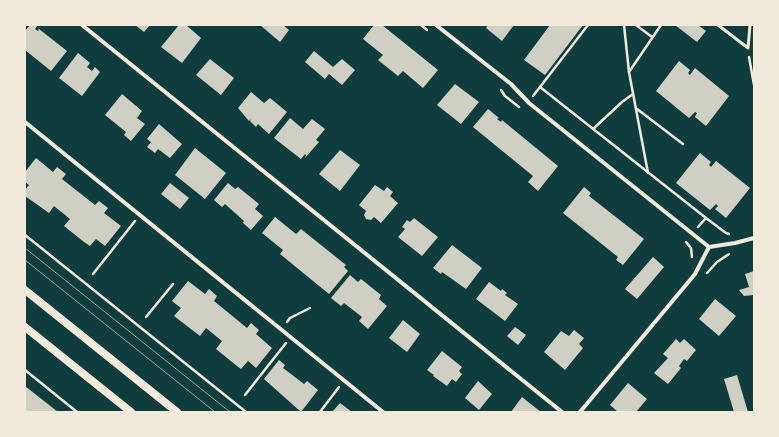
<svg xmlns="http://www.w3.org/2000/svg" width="779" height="437" viewBox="0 0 779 437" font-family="Quicksand,sans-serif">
<rect width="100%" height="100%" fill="#0f3d3e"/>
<g fill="#cfcfc3">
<path d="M30,25H38L35,29L38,31L39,29L67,51L51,71L25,50V31Z"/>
<path d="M135,25H150L144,32Z"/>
<path d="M179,25H186L201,38L182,63L161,47Z"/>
<path d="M260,25H283L289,30L280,42Z"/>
<path d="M374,25H382L438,70L423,88L403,71L398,76L378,60L383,55L363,39Z"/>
<path d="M488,25H514L502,41L486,28Z"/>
<path d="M550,25H583L545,75L524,60Z"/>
<path d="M675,25H698L706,31L697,42Z"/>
<path d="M314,51L333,67L342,59L355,70L342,85L329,74L325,79L305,62Z"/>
<path d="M78,53L90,63L87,67L92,71L95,67L100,72L82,96L59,78Z"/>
<path d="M210,59L234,78L221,95L196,75Z"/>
<path d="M679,61L690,70L688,73L690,75L695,68L729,96L706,126L695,117L697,113L695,112L689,118L656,91Z"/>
<path d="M455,84L479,102L461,124L437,105Z"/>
<path d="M251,92L264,103L270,98L287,112L269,134L258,124L256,127L250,121L251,119L249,121L238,108Z"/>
<path d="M122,94L142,111L137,118L145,124L131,141L124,135L126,132L105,115Z"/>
<path d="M488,109L499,118L497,119L501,122L502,120L558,166L538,191L528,182L533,176L473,127Z"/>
<path d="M290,118L303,129L312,119L325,129L316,140L319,142L305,158L306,155L305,154L301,159L274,138Z"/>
<path d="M159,124L182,144L170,158L158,149L155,153L147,147L151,142L147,139Z"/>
<path d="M195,148L226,173L205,199L175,175Z"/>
<path d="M340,150L360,165L340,191L319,174Z"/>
<path d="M700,153L711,162L709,165L711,167L716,161L750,188L726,218L715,209L718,206L716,204L710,210L676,183Z"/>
<path d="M36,158L53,172L57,167L66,174L62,179L95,205L99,201L108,208L104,213L121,226L105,246L96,239L90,246L84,242L64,226L70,219L54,206L49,213L25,196V190L29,185L25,182V172Z"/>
<path d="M170,183L189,198L180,209L161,194Z"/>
<path d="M228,183L235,189L238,187L259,204L255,209L263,216L251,230L243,223L244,221L225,204L222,207L214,200Z"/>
<path d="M375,185L384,191L387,187L393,192L390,196L398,203L381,223L374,217L371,220L366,219L364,215L366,211L359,205Z"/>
<path d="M584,187L591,193L589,196L644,239L623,265L616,260L618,257L563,213Z"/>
<path d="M275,217L296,234L301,229L346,265L344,267L348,271L329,294L280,254L283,250L262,233Z"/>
<path d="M414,218L438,237L422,256L398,237L405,229L402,227L407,220L410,222Z"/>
<path d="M452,245L482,268L466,289L442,272L441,274L433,268Z"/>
<path d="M653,257L664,267L637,299L625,289Z"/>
<path d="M754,271V295L744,296L739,290L749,287L745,274Z"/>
<path d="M350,275L358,282L361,279L381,295L379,299L387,306L368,329L359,321L362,317L344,303L341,306L331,298Z"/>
<path d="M188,281L205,294L209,289L217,296L214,301L247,328L251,323L259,330L256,334L272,348L256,368L248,361L241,369L237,366L216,349L222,341L206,328L200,336L174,316L181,308L172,301Z"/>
<path d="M489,282L501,291L502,289L507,293L505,295L518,304L505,321L476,299Z"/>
<path d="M715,299L736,316L719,336L699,319Z"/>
<path d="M403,320L420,334L407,352L389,338Z"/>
<path d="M515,327L526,335L518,345L507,336Z"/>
<path d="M574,330L584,338L579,344L583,348L565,370L544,352L561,331L569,336Z"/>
<path d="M676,339L680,343L684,339L696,350L687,361L684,359L679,366L681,368L668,384L654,373L668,358L663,354Z"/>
<path d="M442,351L462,367L459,371L462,374L456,382L452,379L447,386L433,376L434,375L427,370Z"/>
<path d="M279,360L285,365L283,368L291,374L304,384L307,381L318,390L301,412L264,379Z"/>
<path d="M737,375L748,412H734L724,379Z"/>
<path d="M478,381L492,394L479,410L465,398Z"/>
<path d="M628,383L647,399L636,412H618L610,405Z"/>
<path d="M25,386L58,412H25Z"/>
<path d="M522,397L527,401L541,412H511Z"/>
<path d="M340,403L352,412H332Z"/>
</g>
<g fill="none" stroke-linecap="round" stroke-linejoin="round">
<g stroke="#f1e9da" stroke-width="2.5">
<path d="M421,25L427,30"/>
<path d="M624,25L629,72"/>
<path d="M636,25L652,37"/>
<path d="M749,57L754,85"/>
<path d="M540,87L706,218"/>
<path d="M501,90L505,96L519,107"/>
<path d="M533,96L588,25"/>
<path d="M637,109L683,144"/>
<path d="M593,129L622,102L633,94"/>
<path d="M648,173L629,72L661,25"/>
<path d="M698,227L706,218L726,233L729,234"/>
<path d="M25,235L246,412"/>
<path d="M686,242L691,248L692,257"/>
<path d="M707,273L717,262L729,254"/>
<path d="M93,274L135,221"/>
<path d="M146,317L173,284"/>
<path d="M287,322L290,318L310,308"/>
<path d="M25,370L77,412"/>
<path d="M245,395L286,343"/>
<path d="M320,412L339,387"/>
</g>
<path stroke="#f1e9da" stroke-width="3" d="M718,25L748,48L750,25"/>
<g stroke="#f1e9da" stroke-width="4">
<path d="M82,25L562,412"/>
<path d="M436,25L511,84L529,103L709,247"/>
<path d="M25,122L383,412"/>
<path d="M709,247L735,243L754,238"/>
<path d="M580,412L695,274L709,247"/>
</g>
<g stroke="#f1e9da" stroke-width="8">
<path d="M25,290L177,412"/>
<path d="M25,327L131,412"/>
</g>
<g stroke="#97a49c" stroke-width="1">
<path d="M25,248L230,412"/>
<path d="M25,260L215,412"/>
</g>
</g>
<rect width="779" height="437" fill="none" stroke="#f1e9da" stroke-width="52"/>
</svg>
